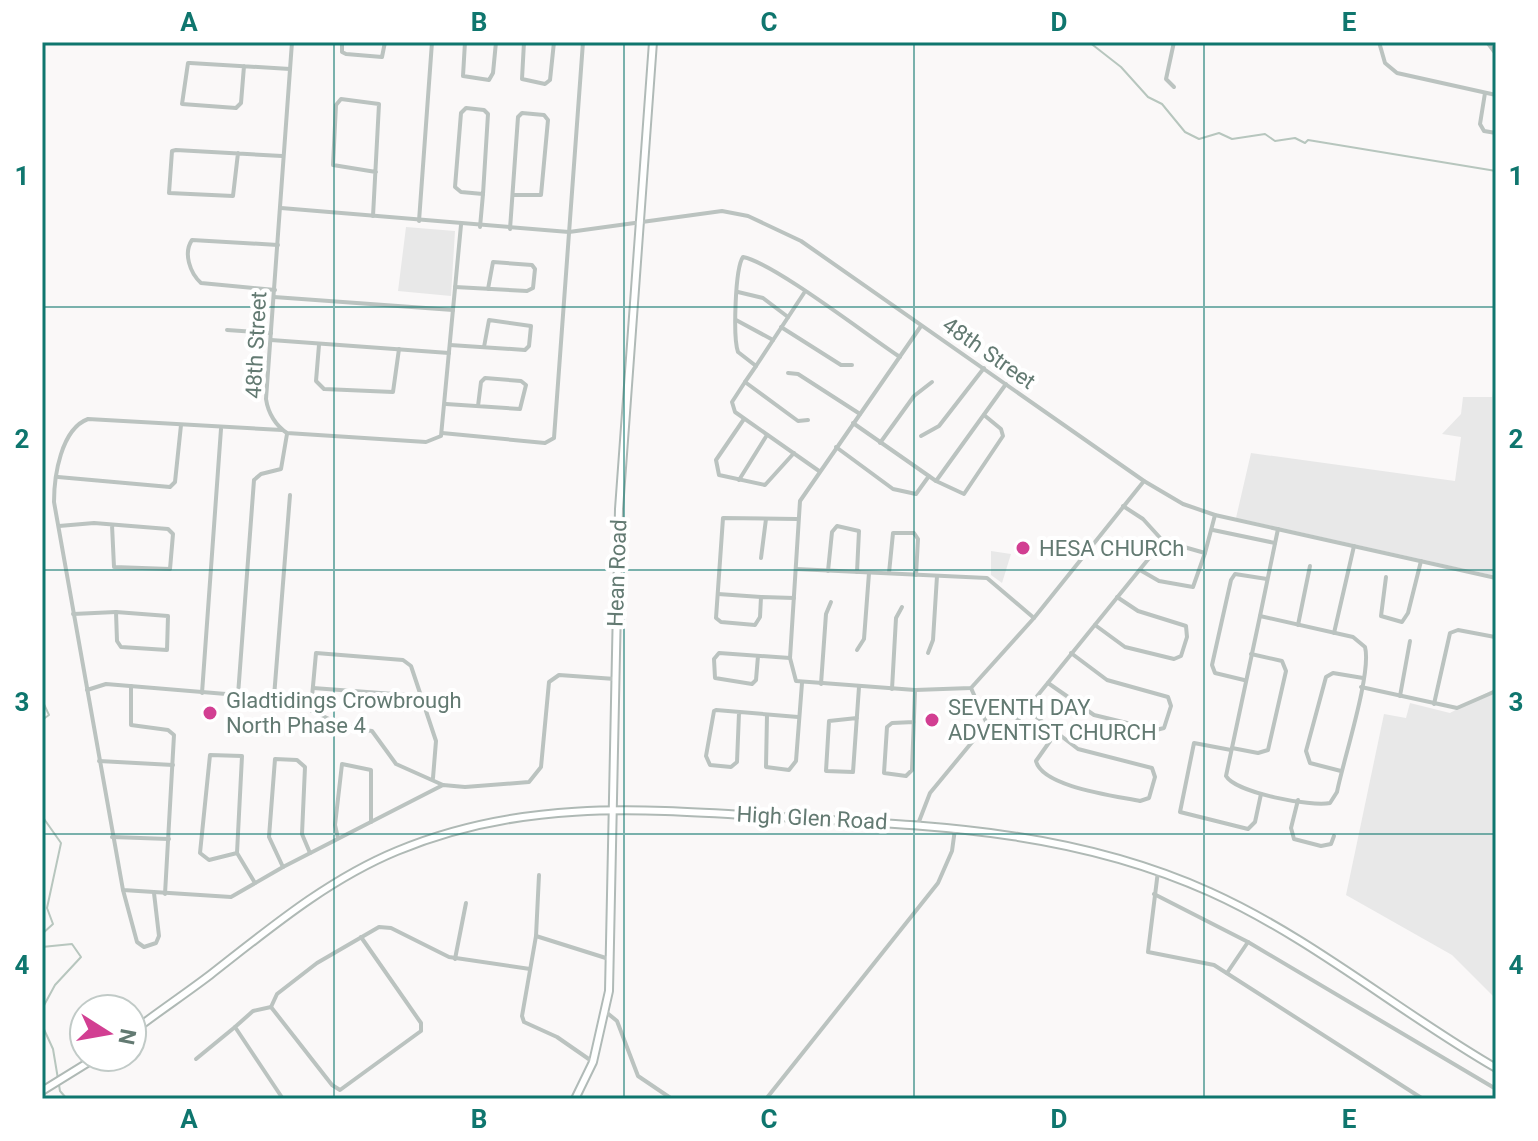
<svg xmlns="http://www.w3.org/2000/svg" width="1538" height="1141" viewBox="0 0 1538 1141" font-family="Roboto,sans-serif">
<rect width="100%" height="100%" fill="#faf8f8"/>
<g fill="#e8e8e8">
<path d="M406,227L455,231L451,296L398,291Z"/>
<path d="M1496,372V576L1236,518L1251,453L1455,481L1461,437L1442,434L1461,414L1463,397H1492Z"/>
<path d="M991,551L1011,554L1002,583L991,575Z"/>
<path d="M1496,688V999L1452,955L1346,895L1384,714L1406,718L1410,703L1450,713Z"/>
</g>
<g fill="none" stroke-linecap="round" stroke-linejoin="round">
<g stroke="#b7c6be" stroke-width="2">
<path d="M1089,42L1121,67L1148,97L1162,104L1185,132L1199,139L1219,133L1232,139L1265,134L1275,141L1295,138L1305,143L1308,140L1496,171"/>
<path d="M42,700L49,715L42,720"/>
<path d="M42,816L61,843L47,908L53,924L42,934"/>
<path d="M42,947L72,944L81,957L55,985L42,1009"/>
<path d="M42,1025L53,1049L60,1091L67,1099"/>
</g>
<g stroke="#b0bab7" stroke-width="10">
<path id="secondary" d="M575,1099L593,1062L609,991L619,509L653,42"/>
</g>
<g stroke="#afb9b5" stroke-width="10">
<g id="primary">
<path d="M132,1032C158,1012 185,994 210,975C269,929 327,880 397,851C529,796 655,810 794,818C940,826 1074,831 1210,892C1312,938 1399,1012 1496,1068"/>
<path d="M42,1091L97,1057"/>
</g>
</g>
<g stroke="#bbc3c0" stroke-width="4">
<path d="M292,42L266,399C268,413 276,426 287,433L426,442L441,436L461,225"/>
<path d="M342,42V52L346,54L382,57L385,42"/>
<path d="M465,42L463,76L489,80L493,73L496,42"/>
<path d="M524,42L522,79L545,84L550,80L554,42"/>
<path d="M1174,42L1166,79L1174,87"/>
<path d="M1369,42L1379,43"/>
<path d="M1379,42L1385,63L1397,73L1496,95"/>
<path d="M1487,42L1496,54"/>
<path d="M244,66L241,103L236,108L182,104L188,63H190L290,69"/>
<path d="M1485,93L1480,124L1484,131L1496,133"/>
<path d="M466,108L484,110L488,114L483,194L461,192L455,187L461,113Z"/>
<path d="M238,153L233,196L169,193L172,151L176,150L282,156"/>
<path d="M281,208L569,232L722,211L748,216L801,241L1144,481L1183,504L1215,515L1496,578"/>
<path d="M373,216L379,104L341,99L336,105L333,165L376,172"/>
<path d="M419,221L432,42"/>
<path d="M480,227L483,194"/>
<path d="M510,229L518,117L522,113L544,115L548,120L541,195H513"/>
<path d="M455,287L527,291L533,288L535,269L532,265L493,262L488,289"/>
<path d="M275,290L201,283C190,273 183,253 192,240L278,245"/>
<path d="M738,292L763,298L788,317"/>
<path d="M804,293L756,366L738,352C733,338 735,268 743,257C774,263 868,336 900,357"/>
<path d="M274,297L453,310"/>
<path d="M736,320L773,340"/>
<path d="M921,326L800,501L790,658L796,681L915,690L971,688L1034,618L1144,481"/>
<path d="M781,327L841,365H852"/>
<path d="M227,330L271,333"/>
<path d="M271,340L449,353"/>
<path d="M319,345L316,381L324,389L393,392L399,349"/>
<path d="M450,345L525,350L529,346L531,326L489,320L484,347"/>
<path d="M756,366L745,382L798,421L808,420"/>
<path d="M788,373L798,374L860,414"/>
<path d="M745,382L732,402L735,412L819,471"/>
<path d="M446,404L520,409L526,385L521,381L485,378L481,382L478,406"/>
<path d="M744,419L716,460L719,475L765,485L794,453"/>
<path d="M853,423L936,481L1006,384"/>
<path d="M282,430L88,419C61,429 54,476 54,502L123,890L231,897L283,867L443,785L465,787L529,782L541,767L549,682L559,675L615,679"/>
<path d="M442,433L545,443L554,438L583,42"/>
<path d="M921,436L939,426L984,368"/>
<path d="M880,443L914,396L932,382"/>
<path d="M836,447L893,489L916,494L929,476"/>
<path d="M58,477L170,487L175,482L181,425"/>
<path d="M739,480L767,435"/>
<path d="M936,481L964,494L1003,436L1001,429L984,415"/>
<path d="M1123,506L1143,519L1163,541L1205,553L1215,515"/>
<path d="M59,526L94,523L168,529L173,534L170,569L114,567L112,525"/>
<path d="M1213,530L1275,543"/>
<path d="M761,558L766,519"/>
<path d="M796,569L987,578L1034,618"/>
<path d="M1140,570L1159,581L1193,587L1205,553"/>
<path d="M828,571L832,532L837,526L859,531L857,572"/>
<path d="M889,573L893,533H914L918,539L916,575"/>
<path d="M1386,577L1381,616L1402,622L1408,613L1421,561"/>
<path d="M718,594L761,597"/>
<path d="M794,598L761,597L760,617L755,625L721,622L716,618L723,518L797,519"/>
<path d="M116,612L168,616L167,650L121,647L117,641Z"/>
<path d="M73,614L116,612"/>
<path d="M1260,616L1353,637L1365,647C1372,673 1343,761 1337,792L1330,803C1311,807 1236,793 1226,776Z"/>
<path d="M1260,616L1278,529"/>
<path d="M1095,625L1125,647L1174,659L1181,656L1187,637L1186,626L1138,611L1117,597"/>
<path d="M1298,625L1310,566"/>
<path d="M1496,632V641"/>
<path d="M1334,633L1354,546"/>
<path d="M857,650L864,639L869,573"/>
<path d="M928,653L933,640L937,576"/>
<path d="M758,656L756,680L752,684L715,678L714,659L719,653L790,658"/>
<path d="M1244,680L1215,673L1212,665L1231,580L1235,574L1267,579"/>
<path d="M1048,683L1094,715L1156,730L1164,728L1171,706L1168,697L1107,680L1071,653"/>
<path d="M821,684L826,614L831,602"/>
<path d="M131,686V725L168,730L174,735L165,894"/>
<path d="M1361,687L1457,708L1496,691"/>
<path d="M313,688L421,696"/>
<path d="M892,689L896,618L902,607"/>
<path d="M87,690L106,684L285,699C319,712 335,727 372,731L396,764L443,785"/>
<path d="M202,693L221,429"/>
<path d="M238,695L254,480L261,474L281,469L287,434"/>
<path d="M1400,696L1410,641"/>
<path d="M274,697L290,495"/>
<path d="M1434,704L1450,633L1458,630L1495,637"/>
<path d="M311,708L316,653L403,660L411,666L436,741L433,778"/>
<path d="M1026,709L1078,749L1152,768L1155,777L1149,798L1140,801C1116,796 1042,787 1036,761L1055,734"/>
<path d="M739,713L737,762L731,767L710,765L706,756L714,711L716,710L798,717"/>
<path d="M767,715L766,767L789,770L796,761L802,683"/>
<path d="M857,718L829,721L826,771L853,772L859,687"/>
<path d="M914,722L892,723L887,727L884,773L906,776L912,770L915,690"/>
<path d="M987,724L996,733L1008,732L1163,541"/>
<path d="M1232,748L1258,753L1268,750L1286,671L1282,661L1251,654"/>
<path d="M1231,750L1194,743L1180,812L1248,829L1255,822L1261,794"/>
<path d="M99,761L173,765"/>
<path d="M1341,771L1310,763L1306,751L1326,677L1333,673L1363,678"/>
<path d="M1298,800L1291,828L1294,839L1321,846L1331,844L1334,836"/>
<path d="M918,824L930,793L987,724L971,688"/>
<path d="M112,837L169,839"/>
<path d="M338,838L335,825L342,764L371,770V822"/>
<path d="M237,853L209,860L200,853L210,755L242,756L237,853L255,883"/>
<path d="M283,867L269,837L275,759L297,760L305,767L302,834L310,853"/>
<path d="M1158,871L1148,952L1214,965L1423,1099"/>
<path d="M539,875L536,936L522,1016L524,1022L557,1037L593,1062"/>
<path d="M123,890L137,942L144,947L156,943L159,936L154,893"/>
<path d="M1154,894L1248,942L1496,1089"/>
<path d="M536,936L609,959"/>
<path d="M455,959L466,903"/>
<path d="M1227,973L1248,942"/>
<path d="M271,1007L332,1085L340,1090L421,1031V1023L361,937"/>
<path d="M606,1012L617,1021L638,1076L672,1099"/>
<path d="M196,1059L235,1027"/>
<path d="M283,1099L235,1027L253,1011L271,1007L277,994L317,963L379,927L391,928L449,957L530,969"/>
<path d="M766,1099L938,883L952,851L955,829"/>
</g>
<use href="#secondary" stroke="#fff" stroke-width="6"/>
<use href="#primary" stroke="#fff" stroke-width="6"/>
</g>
<path fill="none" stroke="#0f766e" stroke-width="2" stroke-opacity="0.55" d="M334,42V1099M624,42V1099M914,42V1099M1204,42V1099M42,307H1496M42,570H1496M42,834H1496"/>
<g fill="#d23f92" stroke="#fff" stroke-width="3">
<circle cx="1023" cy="548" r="8"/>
<circle cx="210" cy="713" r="8"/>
<circle cx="932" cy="720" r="8"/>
</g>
<g text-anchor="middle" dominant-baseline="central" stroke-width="8" stroke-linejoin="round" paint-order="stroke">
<g font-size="22" fill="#637a72" stroke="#fff">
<text transform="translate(256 345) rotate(-87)">48th Street</text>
<text transform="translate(989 353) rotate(35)">48th Street</text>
<text transform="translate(617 573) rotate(-88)">Hean Road</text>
<text transform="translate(812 818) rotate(3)">High Glen Road</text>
</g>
<g font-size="22" fill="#637a72" stroke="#fff" text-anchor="start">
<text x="1039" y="548">HESA CHURCh</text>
<text x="226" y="700">Gladtidings Crowbrough<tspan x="226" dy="25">North Phase 4</tspan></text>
<text x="948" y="707">SEVENTH DAY<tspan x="948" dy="25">ADVENTIST CHURCH</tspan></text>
</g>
</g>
<rect width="1538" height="1141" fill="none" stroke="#ffffff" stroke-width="88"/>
<g transform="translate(108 1033) rotate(101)"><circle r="38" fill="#ffffff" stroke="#c1cac7" stroke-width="2"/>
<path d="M0-6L14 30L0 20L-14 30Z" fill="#d23f92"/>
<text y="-12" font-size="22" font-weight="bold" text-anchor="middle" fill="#637a72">N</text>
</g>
<rect x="44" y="44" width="1450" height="1053" fill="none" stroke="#0f766e" stroke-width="3"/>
<g font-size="26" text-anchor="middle" font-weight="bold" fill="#0f766e">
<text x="189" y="31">A</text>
<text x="479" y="31">B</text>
<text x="769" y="31">C</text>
<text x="1059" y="31">D</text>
<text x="1349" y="31">E</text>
<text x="22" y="185">1</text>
<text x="1516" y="185">1</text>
<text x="22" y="448">2</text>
<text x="1516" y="448">2</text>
<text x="22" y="711">3</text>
<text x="1516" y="711">3</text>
<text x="22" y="974">4</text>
<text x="1516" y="974">4</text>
<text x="189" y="1128">A</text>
<text x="479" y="1128">B</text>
<text x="769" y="1128">C</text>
<text x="1059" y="1128">D</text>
<text x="1349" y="1128">E</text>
</g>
</svg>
